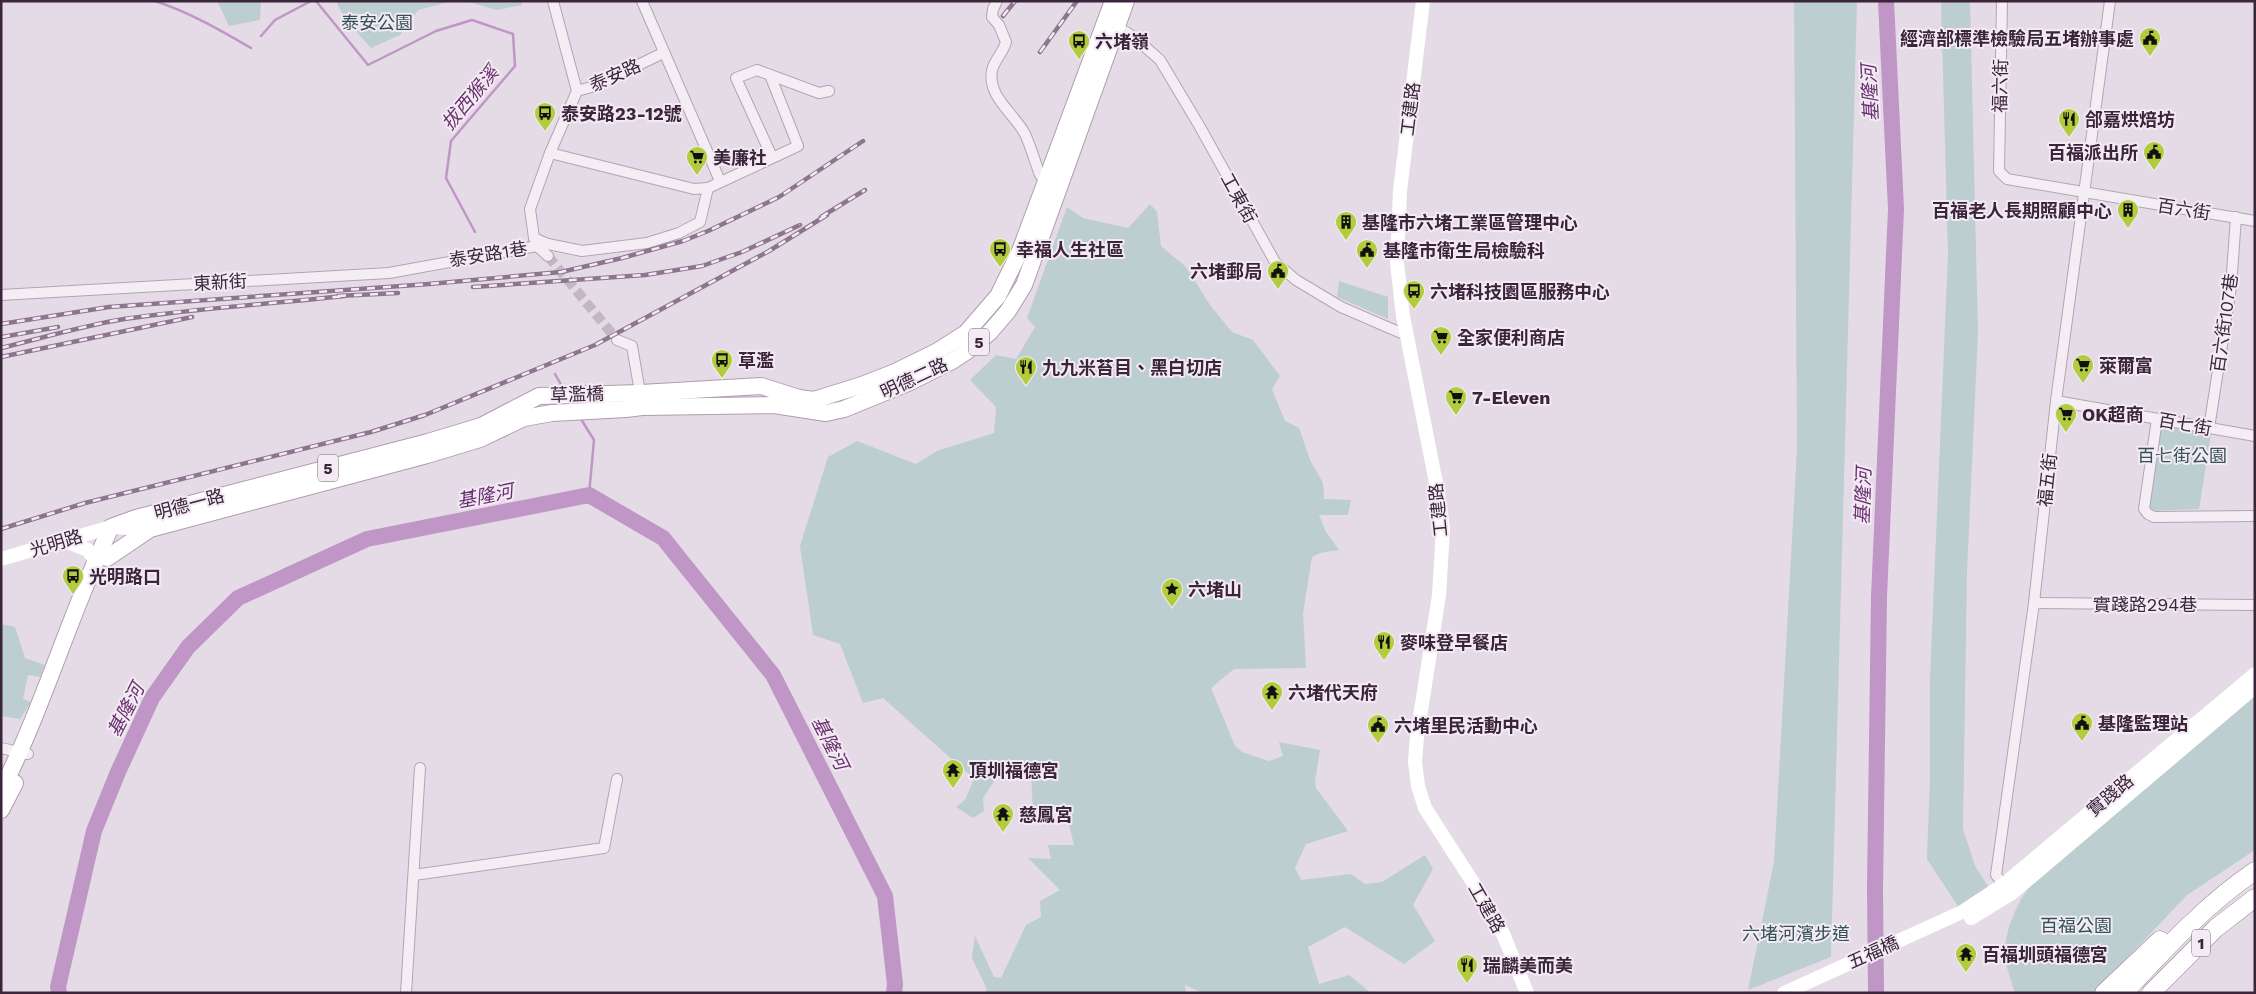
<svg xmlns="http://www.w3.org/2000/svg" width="2256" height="994" viewBox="0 0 2256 994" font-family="'Work Sans','Noto Sans TC',sans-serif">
<rect width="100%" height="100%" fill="#e5dbe6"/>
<g fill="#bccecf">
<path d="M217,1H261L260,20L229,26Z"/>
<path d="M336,1H453L418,10L400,35L371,48C359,34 343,19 336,1Z"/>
<path d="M465,1H521L522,5L497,10Z"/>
<path d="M1794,1H1857L1831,957L1748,990L1774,862L1797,449Z"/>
<path d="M1941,1H1970L1978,333L1967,572L1963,829L1975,866L1989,888L1959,908L1927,859L1930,778V679L1948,254Z"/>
<path d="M1150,204L1157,212L1161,246L1186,267L1210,305L1232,332L1253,340L1280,376L1272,389L1285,421L1299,428L1310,460L1323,483L1324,499L1351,500L1348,515H1319L1326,532L1339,550L1320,553L1312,557L1303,613L1306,668L1234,669L1211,688L1235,746L1242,752L1269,761L1283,756L1279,742L1320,750L1315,781L1316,788L1348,831L1306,844L1295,868L1301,880L1351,874L1365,884L1382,882L1425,855L1433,869L1413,905L1435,941L1404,964L1345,927L1308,947L1319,984L1349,975L1371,993H1203L1185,985L1186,993H987L985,985L972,958L975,936L994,977L1001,978L1026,925L1041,917L1040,901L1060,890L1028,858L1051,859L1048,845H1074L1067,816L1060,811L1033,814L1031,771L1014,764L1001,771L983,798L984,811L973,818L956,807L965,800L974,779L883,698L863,703L840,644L813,635L800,546L828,457L857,441L916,464L937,451L994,433L996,407L970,380L996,355L1016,359L1035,327L1027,318L1067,207L1083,218L1128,228Z"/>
<path d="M1339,281L1388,297V319L1337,297Z"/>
<path d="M2161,425L2211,434L2199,509L2149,511Z"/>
<path d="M1,624L15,627L25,658L45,665L40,677L28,675L23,699L31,702L20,719L1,716Z"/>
<path d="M2255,695V850L2187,895L2094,993H2015C2012,983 2008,973 2006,963C2001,935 2017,904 2032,882Z"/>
</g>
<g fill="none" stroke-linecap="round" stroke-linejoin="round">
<g stroke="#bf96c6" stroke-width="2.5">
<path d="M155,1C189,12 220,30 251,48"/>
<path d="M316,1L368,65L436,31L472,20L513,34L515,66L451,141L446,178L475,232"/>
<path d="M261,36L275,20L311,1"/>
<path d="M555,374L564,390"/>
<path d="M581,419L594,440L589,495"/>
</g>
<g stroke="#bf96c6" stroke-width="16">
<path d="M59,993L58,987L94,831L118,772L152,698L188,647L238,598L367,539L589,495L663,538L773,675L885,896L895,984L894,993"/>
<path d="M1876,993L1875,889L1879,597L1896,209L1886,1"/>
</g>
<path stroke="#c3b7c4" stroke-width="10" stroke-dasharray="10 5" stroke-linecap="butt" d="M548,256L617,340"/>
<g stroke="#b2a4b3" stroke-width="12">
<g id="street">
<path d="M553,1L577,91"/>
<path d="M642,1L720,181"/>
<path d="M997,1L993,9L992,17L999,25L1006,42C1003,53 995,59 992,70C987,97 1014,113 1025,134C1031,147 1035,162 1040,175"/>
<path d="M2002,1L1999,171L2007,179L2255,221"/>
<path d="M1113,24L1134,37L1160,60L1200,127L1275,262L1296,280L1341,307L1408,336"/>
<path d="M550,153L694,189L708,188L798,146L770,75"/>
<path d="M772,157L736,78L757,70L819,93L829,91"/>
<path d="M534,238L548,244L582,251L647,243L679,233L700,222L708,188"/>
<path d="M548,256L537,246L534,238L530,209L550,153L577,91L595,86L663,53"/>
<path d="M1,295L389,273L537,246"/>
<path d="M617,340L632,346L641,398"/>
<path d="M2056,401L2255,436"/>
<path d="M2157,419L2144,509L2148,514L2154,517L2255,516"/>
<path d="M2209,428L2231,287L2236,217"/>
<path d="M2034,603L2255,605"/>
<path d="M1,748L28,754"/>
<path d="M414,875L604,848L617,779"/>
<path d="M2007,889L1996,875L2034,603L2056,401L2110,1"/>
<path d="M406,993L420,768"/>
</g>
</g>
<g stroke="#b09bb1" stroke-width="18">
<g id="primary">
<path d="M107,558L150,529L427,455L480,439L524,418L552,413L626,409L642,407L774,405L826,413L844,409L908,383L952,361L973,347L990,332L1008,311L1024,285L1126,1"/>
<path d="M1,791C44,706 70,613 111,527L136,518L428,442L481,426L539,396L641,393L761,386L799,398L814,400L862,385L895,372L936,352L966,333L998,296L1020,251L1113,1"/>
<path d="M1,810L15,783"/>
</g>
</g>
<g stroke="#9b839c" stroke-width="19">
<g id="highway">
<path d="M2104,993L2160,940"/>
<path d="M2124,993C2164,950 2206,904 2255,871"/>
<path d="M2151,993L2216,928L2255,898"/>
</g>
</g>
<use href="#street" stroke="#f4eef4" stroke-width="10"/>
<g stroke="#fff" stroke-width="14">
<path d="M1423,1L1400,191L1397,263L1403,316L1438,493L1443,529L1439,595L1417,736L1415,762L1418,786L1425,808L1492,912L1504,936L1527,993"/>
<path d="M63,540L88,550L95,560"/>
<path d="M1,559L111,527L150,529"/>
<path d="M1971,918L2012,893L2255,687"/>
<path d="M1784,993L1962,912L2003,885L2255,674"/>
</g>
<use href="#primary" stroke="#fff" stroke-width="16"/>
<use href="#highway" stroke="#fff" stroke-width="18"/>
<g stroke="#8e758f" stroke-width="4.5">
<g id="rail">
<path d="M1003,16L1015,1"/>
<path d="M1040,52L1077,1"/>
<path d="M821,217L865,190"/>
<path d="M473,287L645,275L702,266L742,252L800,225"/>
<path d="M338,296L398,293"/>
<path d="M1,324L109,307L429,284L561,272L622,258L683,241L708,231L779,197L863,141"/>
<path d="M2,337L58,327"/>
<path d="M1,348C42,338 82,326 124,319C197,308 271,304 344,296"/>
<path d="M1,357L192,317"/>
<path d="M1,529L85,503L371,432L425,415L595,345L769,251L827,215"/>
</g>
</g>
<use href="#rail" stroke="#f3eaf4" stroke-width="2.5" stroke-dasharray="8" stroke-linecap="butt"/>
</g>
<defs>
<g id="civic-pin" transform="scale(1.125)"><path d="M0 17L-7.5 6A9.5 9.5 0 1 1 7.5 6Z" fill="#b2cc3e" stroke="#f3eaf4"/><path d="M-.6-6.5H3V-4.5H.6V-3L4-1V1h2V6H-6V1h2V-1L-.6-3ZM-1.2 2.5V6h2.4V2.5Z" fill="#111"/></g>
<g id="bus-pin" transform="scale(1.125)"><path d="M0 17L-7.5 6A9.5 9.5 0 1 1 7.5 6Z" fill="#b2cc3e" stroke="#f3eaf4"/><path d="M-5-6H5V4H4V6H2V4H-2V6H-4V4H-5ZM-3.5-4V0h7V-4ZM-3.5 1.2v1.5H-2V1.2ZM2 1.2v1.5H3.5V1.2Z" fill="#111"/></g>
<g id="restaurant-pin" transform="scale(1.125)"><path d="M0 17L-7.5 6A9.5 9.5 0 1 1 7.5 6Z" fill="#b2cc3e" stroke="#f3eaf4"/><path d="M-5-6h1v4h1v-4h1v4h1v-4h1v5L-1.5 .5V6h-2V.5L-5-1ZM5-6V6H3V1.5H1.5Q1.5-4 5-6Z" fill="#111"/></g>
<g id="supermarket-pin" transform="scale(1.125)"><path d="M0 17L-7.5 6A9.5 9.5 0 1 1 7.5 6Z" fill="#b2cc3e" stroke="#f3eaf4"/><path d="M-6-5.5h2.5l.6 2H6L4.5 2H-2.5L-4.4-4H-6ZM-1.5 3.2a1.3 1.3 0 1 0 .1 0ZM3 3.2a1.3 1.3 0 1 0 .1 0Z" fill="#111"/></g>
<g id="building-pin" transform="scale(1.125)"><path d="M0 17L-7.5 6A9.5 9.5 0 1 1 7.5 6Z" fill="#b2cc3e" stroke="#f3eaf4"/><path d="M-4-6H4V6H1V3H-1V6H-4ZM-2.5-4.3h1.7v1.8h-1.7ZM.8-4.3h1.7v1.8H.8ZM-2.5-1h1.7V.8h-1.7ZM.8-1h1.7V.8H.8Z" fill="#111"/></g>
<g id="sight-pin" transform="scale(1.125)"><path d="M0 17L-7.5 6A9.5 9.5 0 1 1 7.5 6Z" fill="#b2cc3e" stroke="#f3eaf4"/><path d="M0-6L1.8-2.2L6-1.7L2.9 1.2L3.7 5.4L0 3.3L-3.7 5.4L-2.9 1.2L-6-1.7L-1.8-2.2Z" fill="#111"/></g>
<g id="temple-pin" transform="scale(1.125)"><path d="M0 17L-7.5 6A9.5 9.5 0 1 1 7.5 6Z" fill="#b2cc3e" stroke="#f3eaf4"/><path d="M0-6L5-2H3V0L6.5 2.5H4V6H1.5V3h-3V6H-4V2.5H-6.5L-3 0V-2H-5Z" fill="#111"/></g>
</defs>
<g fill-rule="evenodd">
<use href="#civic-pin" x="2150" y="38"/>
<use href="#bus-pin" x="1079" y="41"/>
<use href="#bus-pin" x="545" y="113"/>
<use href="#restaurant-pin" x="2069" y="119"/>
<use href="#civic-pin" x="2154" y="152"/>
<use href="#supermarket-pin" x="697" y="157"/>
<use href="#building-pin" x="2128" y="210"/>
<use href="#building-pin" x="1346" y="222"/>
<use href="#bus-pin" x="1000" y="249"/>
<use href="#civic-pin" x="1367" y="250"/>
<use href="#civic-pin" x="1278" y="271"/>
<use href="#bus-pin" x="1414" y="291"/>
<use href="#supermarket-pin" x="1441" y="337"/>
<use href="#bus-pin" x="722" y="360"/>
<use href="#supermarket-pin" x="2083" y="365"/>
<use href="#restaurant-pin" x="1026" y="367"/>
<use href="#supermarket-pin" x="1456" y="397"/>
<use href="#supermarket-pin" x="2066" y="414"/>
<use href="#bus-pin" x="73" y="576"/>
<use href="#sight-pin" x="1172" y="589"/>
<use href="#restaurant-pin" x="1384" y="642"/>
<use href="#temple-pin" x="1272" y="692"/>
<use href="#civic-pin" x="2082" y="723"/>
<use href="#civic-pin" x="1378" y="725"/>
<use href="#temple-pin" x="953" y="770"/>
<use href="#temple-pin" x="1003" y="814"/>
<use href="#temple-pin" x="1966" y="954"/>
<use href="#restaurant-pin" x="1467" y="965"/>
</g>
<g text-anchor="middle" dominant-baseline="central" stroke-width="4" stroke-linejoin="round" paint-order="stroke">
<g fill="#f3eaf4" stroke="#726072" stroke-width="1">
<rect x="969" y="328.5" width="20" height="27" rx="4"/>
<rect x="318" y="454.5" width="20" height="27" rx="4"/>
<rect x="2192" y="929.5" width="18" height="27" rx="4"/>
</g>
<g font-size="16" font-weight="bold" fill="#3b253b">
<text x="979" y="342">5</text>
<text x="328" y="468">5</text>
<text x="2201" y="943">1</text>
</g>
<g font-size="18" fill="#335257" stroke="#f3eaf4">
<text x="377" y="22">泰安公園</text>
<text x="2182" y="455">百七街公園</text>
<text x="2076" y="925">百福公園</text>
<text x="1796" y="933">六堵河濱步道</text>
</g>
<g font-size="18" font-weight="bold" fill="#3b253b" stroke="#f3eaf4" text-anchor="start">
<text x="2134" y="38" text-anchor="end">經濟部標準檢驗局五堵辦事處</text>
<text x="1095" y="41">六堵嶺</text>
<text x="561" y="113">泰安路23-12號</text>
<text x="2085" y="119">郃嘉烘焙坊</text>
<text x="2138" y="152" text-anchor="end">百福派出所</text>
<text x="713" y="157">美廉社</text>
<text x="2112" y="210" text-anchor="end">百福老人長期照顧中心</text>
<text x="1362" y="222">基隆市六堵工業區管理中心</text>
<text x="1016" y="249">幸福人生社區</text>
<text x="1383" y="250">基隆市衛生局檢驗科</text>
<text x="1262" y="271" text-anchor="end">六堵郵局</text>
<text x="1430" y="291">六堵科技園區服務中心</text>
<text x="1457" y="337">全家便利商店</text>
<text x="738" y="360">草濫</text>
<text x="2099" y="365">萊爾富</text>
<text x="1042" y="367">九九米苔目、黑白切店</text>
<text x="1472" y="397">7-Eleven</text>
<text x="2082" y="414">OK超商</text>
<text x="89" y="576">光明路口</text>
<text x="1188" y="589">六堵山</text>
<text x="1400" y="642">麥味登早餐店</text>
<text x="1288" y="692">六堵代天府</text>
<text x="2098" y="723">基隆監理站</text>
<text x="1394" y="725">六堵里民活動中心</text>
<text x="969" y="770">頂圳福德宮</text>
<text x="1019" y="814">慈鳳宮</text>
<text x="1982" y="954">百福圳頭福德宮</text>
<text x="1483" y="965">瑞麟美而美</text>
</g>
<g font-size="18" fill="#3b253b" stroke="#f3eaf4">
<text transform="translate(615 75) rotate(-24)">泰安路</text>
<text transform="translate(2000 86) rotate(-89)">福六街</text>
<text transform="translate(1410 109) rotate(-83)">工建路</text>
<text transform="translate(1239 198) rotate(61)">工東街</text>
<text transform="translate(2184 209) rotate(9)">百六街</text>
<text transform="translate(488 254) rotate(-9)">泰安路1巷</text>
<text transform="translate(220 282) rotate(-3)">東新街</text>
<text transform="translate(2224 323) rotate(-82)">百六街107巷</text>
<text transform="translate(914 378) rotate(-25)">明德二路</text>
<text transform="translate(577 394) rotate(-2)">草濫橋</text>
<text transform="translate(2185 424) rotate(10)">百七街</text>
<text transform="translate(2047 480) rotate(-84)">福五街</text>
<text transform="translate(189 504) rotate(-15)">明德一路</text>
<text transform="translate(1438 510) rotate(-96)">工建路</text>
<text transform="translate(56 543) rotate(-17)">光明路</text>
<text x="2145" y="604">實踐路294巷</text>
<text transform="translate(2110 795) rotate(-40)">實踐路</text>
<text transform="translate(1487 908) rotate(60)">工建路</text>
<text transform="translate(1873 952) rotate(-24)">五福橋</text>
</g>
<g font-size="19" font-style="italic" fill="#68306f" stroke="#f3eaf4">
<text transform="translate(1870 93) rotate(-93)">基隆河</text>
<text transform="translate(470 98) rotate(-50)">拔西猴溪</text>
<text transform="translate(485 496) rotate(-11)">基隆河</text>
<text transform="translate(1863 496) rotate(-88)">基隆河</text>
<text transform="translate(126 710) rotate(-63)">基隆河</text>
<text transform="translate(830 743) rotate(63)">基隆河</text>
</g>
</g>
<rect width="2256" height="994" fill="none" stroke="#3b253b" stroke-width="5"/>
</svg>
